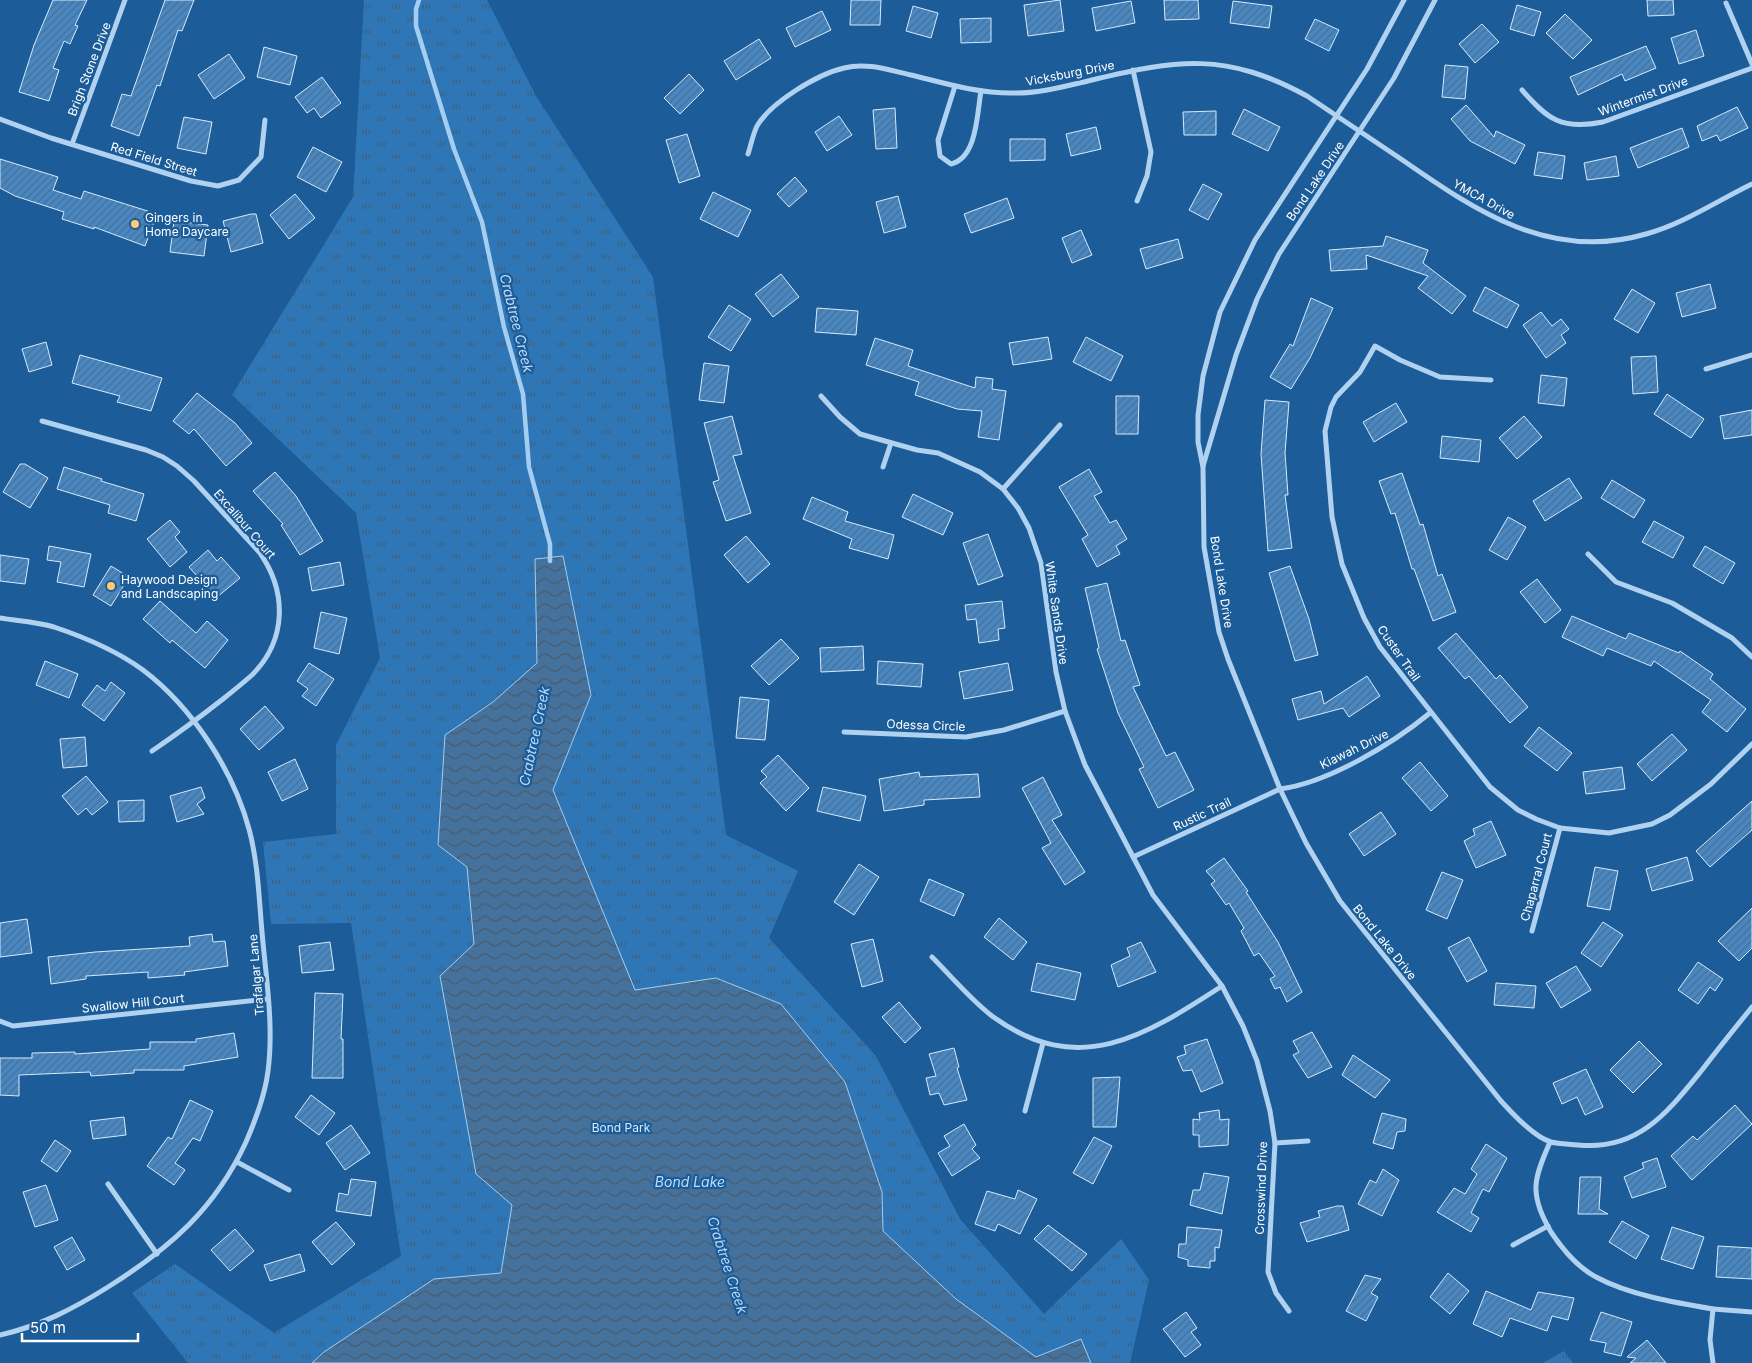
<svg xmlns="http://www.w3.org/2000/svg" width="1752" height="1363" viewBox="0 0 1752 1363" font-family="Inter,sans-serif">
<defs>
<pattern id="park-tufts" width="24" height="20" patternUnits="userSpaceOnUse" patternTransform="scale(1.25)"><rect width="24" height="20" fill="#2f76b6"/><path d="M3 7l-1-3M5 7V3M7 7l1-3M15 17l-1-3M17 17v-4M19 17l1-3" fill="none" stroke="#3e6181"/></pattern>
<pattern id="water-waves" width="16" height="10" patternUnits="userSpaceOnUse" patternTransform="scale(1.25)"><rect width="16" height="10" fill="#45729d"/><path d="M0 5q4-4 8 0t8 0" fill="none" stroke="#495b6c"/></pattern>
<pattern id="building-hatch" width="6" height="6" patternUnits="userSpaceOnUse" patternTransform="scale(1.25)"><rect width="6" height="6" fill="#4887c1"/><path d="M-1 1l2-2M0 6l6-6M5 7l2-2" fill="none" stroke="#4a6f92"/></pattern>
</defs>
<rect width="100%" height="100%" fill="#1b5c99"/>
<g fill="url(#park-tufts)">
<path d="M364,0H487L536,96L653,277L726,835L798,871L769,938L876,1056L960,1219L1044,1314L1121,1239L1149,1280L1130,1363H188L132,1293L175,1264L274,1333L401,1256L351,923L271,924L263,842L336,834V745L380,658L356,513L232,395L353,197Z"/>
<path d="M1564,1351L1573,1363H1543Z"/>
</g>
<path fill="url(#water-waves)" stroke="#a3cef2" d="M563,556L591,695L553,790L635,990L716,978L781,1004L845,1082L882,1192L883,1231L956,1299L1036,1357L1081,1339L1091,1363H312L324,1352L434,1279L501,1273L512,1205L476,1174L440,976L474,944L467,867L438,845L445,735L493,702L537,663L535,559Z"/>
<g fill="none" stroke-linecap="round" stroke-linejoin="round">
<path stroke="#a3cef2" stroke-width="4.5" d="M419,0L416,9V26L454,149L482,222L504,327L523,394L529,467L550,544V561"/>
</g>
<g fill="url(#building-hatch)" stroke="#d7eafb">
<path d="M53,0H87L75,25L78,26L70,44L64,41L53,68L59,70L49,101L19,92L34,45Z"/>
<path d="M165,0H194L182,31L178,30L160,86L157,85L139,136L111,126L122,94L131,96Z"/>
<path d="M851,0H881L880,25H850Z"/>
<path d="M1060,0L1064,31L1028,36L1024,5Z"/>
<path d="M1164,0H1198L1199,19L1165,20Z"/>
<path d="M1647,0H1673L1674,15L1648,16Z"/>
<path d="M1131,1L1135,23L1096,31L1092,8Z"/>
<path d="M1233,1L1272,6L1269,28L1230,23Z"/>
<path d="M1517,5L1541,12L1534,36L1510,29Z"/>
<path d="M913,6L938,13L931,38L906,31Z"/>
<path d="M822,11L831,30L795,47L786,28Z"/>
<path d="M1565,14L1592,40L1573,59L1546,33Z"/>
<path d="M991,18V42L961,43L960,19Z"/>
<path d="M1315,19L1339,30L1329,51L1305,39Z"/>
<path d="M1482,24L1499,42L1475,63L1459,44Z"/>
<path d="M1696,30L1704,56L1679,64L1671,38Z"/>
<path d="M759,39L771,58L736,80L724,61Z"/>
<path d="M1646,46L1656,68L1625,81L1622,74L1578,95L1570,77Z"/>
<path d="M264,47L297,56L290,85L257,77Z"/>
<path d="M229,54L245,78L214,99L198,75Z"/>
<path d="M1445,65L1468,67L1465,99L1442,97Z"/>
<path d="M689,74L704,90L680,114L664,98Z"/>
<path d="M322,77L341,103L321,118L314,108L307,113L295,97Z"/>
<path d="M1466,105L1494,137L1496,131L1525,145L1515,164L1470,141L1451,119Z"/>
<path d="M1737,107L1748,128L1720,141L1717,135L1702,141L1697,126Z"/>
<path d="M895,108L897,148L876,149L873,110Z"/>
<path d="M1244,109L1280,127L1268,151L1232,134Z"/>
<path d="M1216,111V135H1184L1183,112Z"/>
<path d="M839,116L852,135L827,151L815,132Z"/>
<path d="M184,117L212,122L206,154L177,148Z"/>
<path d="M1096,127L1101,149L1071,156L1066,134Z"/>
<path d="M1682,128L1689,147L1638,168L1630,148Z"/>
<path d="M687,134L700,176L679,183L666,140Z"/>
<path d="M1010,139H1045V160L1010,161Z"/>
<path d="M313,147L342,162L326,192L297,177Z"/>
<path d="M1538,152L1565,156L1562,179L1534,175Z"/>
<path d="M1616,156L1619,176L1587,180L1584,163Z"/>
<path d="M0,159L58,177L53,190L81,199L84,191L157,214L145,246L94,227V229L62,219L64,212L15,196L0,188Z"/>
<path d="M795,177L807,191L789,207L777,194Z"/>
<path d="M1203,184L1222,194L1208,220L1189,210Z"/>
<path d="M713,192L751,210L738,237L700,219Z"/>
<path d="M295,194L315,218L289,239L270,215Z"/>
<path d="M898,196L906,227L884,233L876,202Z"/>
<path d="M1007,198L1014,218L971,233L964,214Z"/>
<path d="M251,214H256L263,243L231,252L223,221Z"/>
<path d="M174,221L208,225L204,256L170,252Z"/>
<path d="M1081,230L1092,255L1072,263L1062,238Z"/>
<path d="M1386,236L1428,250L1423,263L1466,296L1452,314L1418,288L1428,276L1366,255L1367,269L1331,271L1329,250L1383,246Z"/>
<path d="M1178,239L1183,258L1146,269L1140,249Z"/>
<path d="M781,274L799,297L773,317L755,294Z"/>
<path d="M1710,284L1716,308L1682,317L1676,293Z"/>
<path d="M1485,287L1519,305L1507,328L1473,311Z"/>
<path d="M1632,289L1655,303L1638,333L1614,319Z"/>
<path d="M1311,298L1333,308L1310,358L1291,389L1270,377L1290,344L1293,346Z"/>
<path d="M729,305L751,319L731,351L708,337Z"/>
<path d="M817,308L858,311L856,335L815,332Z"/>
<path d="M1541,312L1552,326L1561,319L1569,329L1561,335L1566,343L1546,358L1523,325Z"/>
<path d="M1048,337L1052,359L1013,365L1009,343Z"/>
<path d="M1086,337L1123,356L1111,381L1073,362Z"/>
<path d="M875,338L913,350L908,366L975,388L976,377L993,379L992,389L1006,391L999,440L978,437L982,411L957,409L915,395L919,382L866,365Z"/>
<path d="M46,342L52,365L29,372L22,349Z"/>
<path d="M80,355L162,378L151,411L117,402L120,396L72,383Z"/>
<path d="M1656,356L1658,392L1633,394L1631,357Z"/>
<path d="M704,363L729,366L724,403L699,400Z"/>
<path d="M1541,375L1567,378L1564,406L1538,403Z"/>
<path d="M197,393L235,423L252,443L226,466L194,429L189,434L173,421Z"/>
<path d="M1667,394L1704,419L1691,438L1654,414Z"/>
<path d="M1116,396H1139L1138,434H1116Z"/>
<path d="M1265,400L1289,402L1285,453L1288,495H1285L1292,548L1268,551L1261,454Z"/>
<path d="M1396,403L1407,422L1374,442L1363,422Z"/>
<path d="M1752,410V435L1724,439L1720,416Z"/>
<path d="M732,416L742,454L733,456L751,513L726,521L713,482L719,480L704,423Z"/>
<path d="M1524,416L1542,437L1517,459L1499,438Z"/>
<path d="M1442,436L1481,440L1479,462L1440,458Z"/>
<path d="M20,464H25L48,478L30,508L3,492Z"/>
<path d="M64,467L102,479L101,481L144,494L136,521L108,513L110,505L57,489Z"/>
<path d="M1089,469L1102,492L1094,496L1110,523L1116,520L1127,539L1116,546L1120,554L1097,567L1082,539L1088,535L1059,487Z"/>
<path d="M275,472L296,496L323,541L300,555L281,525L283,524L253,491Z"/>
<path d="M1402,473L1420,525L1423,524L1438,576L1442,574L1456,612L1433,621L1414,569H1412L1395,513L1391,514L1379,481Z"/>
<path d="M1569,478L1582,498L1545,521L1533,501Z"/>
<path d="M1612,480L1645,500L1634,518L1601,498Z"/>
<path d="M913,494L953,513L943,535L902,517Z"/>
<path d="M812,497L848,512L845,521L894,535L888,559L849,548L852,539L803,519Z"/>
<path d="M1508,517L1526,527L1507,560L1489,550Z"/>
<path d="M170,520L180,532L175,537L187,552L170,567L147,539Z"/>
<path d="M1654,521L1684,537L1673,558L1642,542Z"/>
<path d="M988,534L1003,576L978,585L963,543Z"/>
<path d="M746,536L770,564L748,583L724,555Z"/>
<path d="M49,546L91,554L84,587L57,582L61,562L47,560Z"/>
<path d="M1705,546L1735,563L1723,584L1693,566Z"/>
<path d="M208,550L217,561L221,557L240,578L216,598L189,567Z"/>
<path d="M0,555L29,559L25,584L0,581Z"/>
<path d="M340,562L344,585L312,591L308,568Z"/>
<path d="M111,566L129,577L111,606L93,595Z"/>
<path d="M1290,566L1309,619L1318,655L1295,661L1269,573Z"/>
<path d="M1537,579L1561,610L1545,623L1520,592Z"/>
<path d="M1107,583L1121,641L1125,640L1140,685L1133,687L1166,756L1175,752L1194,790L1158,808L1139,769L1144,767L1118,713L1097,649L1099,648L1085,588Z"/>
<path d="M160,601L196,633L207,621L228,640L205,668L172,640L170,643L143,619Z"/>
<path d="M1002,601L1005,628L998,629L999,640L979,643L976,619L967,620L965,605Z"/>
<path d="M321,612L347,618L339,654L314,648Z"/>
<path d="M1572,616L1626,639L1629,633L1679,653L1680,651L1713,674L1710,679L1746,709L1727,732L1702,712L1711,700L1654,661L1651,666L1607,648L1603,656L1562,637Z"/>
<path d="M1456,633L1496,679L1500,675L1528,707L1510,723L1469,676L1465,679L1438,648Z"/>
<path d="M781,639L799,658L769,685L751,666Z"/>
<path d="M863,646L864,670L821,672L820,648Z"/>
<path d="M45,661L78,674L69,698L36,685Z"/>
<path d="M878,661L923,664L921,687L877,684Z"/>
<path d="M309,663L334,679L316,706L302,696L308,689L297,681Z"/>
<path d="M1008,663L1013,690L964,699L959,672Z"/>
<path d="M1367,676L1380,696L1349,717L1343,708L1298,720L1292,699L1321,691L1324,704Z"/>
<path d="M111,682L125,693L104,721L82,705L97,685L105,691Z"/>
<path d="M740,697L769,700L765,740L736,738Z"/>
<path d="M265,706L284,728L259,750L240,729Z"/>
<path d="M1539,727L1572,753L1557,771L1524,746Z"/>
<path d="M1672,734L1687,750L1652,781L1637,764Z"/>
<path d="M85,737L87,766L63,768L60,739Z"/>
<path d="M778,755L809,788L786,811L760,783L767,777L761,771Z"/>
<path d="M295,759L308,789L282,801L268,772Z"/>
<path d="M1420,762L1448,796L1431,811L1402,778Z"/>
<path d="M1622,767L1625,789L1586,794L1583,772Z"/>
<path d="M919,772L920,777L978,774L980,797L924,800V805L884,811L879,779Z"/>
<path d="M86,776L108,802L92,815L86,808L78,815L62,796Z"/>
<path d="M1043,777L1062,815L1052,820L1085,872L1065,885L1042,848L1051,843L1022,788Z"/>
<path d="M201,787L205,798L197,804L204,814L177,822L170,796Z"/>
<path d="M823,787L866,796L860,821L817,811Z"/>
<path d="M144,800V821L119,822L118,801Z"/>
<path d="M1752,801V830L1710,867L1696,851Z"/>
<path d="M1381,812L1396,834L1364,856L1349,834Z"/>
<path d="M1491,821L1506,855L1476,868L1464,841L1475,835L1473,829Z"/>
<path d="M1687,857L1693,880L1652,891L1646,869Z"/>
<path d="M1224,858L1248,891L1246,892L1278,942L1302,992L1287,1002L1280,987L1275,989L1270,979L1275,976L1259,953L1254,956L1241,931L1244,928L1229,903L1226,905L1211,884L1215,881L1206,871Z"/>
<path d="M859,864L879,877L854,915L834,902Z"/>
<path d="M1595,867L1618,871L1610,910L1587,906Z"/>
<path d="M1442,872L1463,880L1447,919L1426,910Z"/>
<path d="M929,879L964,894L954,916L920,901Z"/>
<path d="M1752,908V948L1739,961L1718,941Z"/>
<path d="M999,918L1027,942L1013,960L984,937Z"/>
<path d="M27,919L32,953L0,957V923Z"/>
<path d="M1603,922L1623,935L1601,967L1581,953Z"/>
<path d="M212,934L213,942L225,941L228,966L184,972L185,975L148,978V972L86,976V979L51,984L48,957L95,952L190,946L189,937Z"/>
<path d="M1469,937L1487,971L1467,982L1448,948Z"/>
<path d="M873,939L883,981L862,987L851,944Z"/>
<path d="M330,942L334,970L302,973L299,946Z"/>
<path d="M1141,942L1156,972L1118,987L1111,965L1130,956L1127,948Z"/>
<path d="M1698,962L1723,979L1715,991L1710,987L1698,1004L1678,990Z"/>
<path d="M1037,963L1081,973L1075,1000L1031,991Z"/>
<path d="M1576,966L1591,990L1561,1008L1546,983Z"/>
<path d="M1496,983L1536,986L1534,1008L1494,1005Z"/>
<path d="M315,993L343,994L341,1039H343V1078H312Z"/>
<path d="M899,1002L921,1028L905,1043L882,1017Z"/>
<path d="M1312,1032L1332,1067L1308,1078L1293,1055L1299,1052L1293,1041Z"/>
<path d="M234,1033L238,1057L184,1066V1070H134V1073L91,1076L90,1072L19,1075V1096L0,1095V1058H32V1053L75,1052V1054L150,1049V1042H196V1039Z"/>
<path d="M1207,1039L1223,1083L1201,1092L1192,1070L1183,1071L1177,1057L1186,1054L1184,1046Z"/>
<path d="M1639,1041L1662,1064L1633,1093L1610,1070Z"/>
<path d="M954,1048L959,1067L957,1068L967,1100L944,1105L939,1093L930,1095L926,1078L936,1076L929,1054Z"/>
<path d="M1353,1055L1390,1080L1375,1098L1342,1075Z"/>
<path d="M1586,1069L1603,1107L1585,1115L1577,1097L1562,1104L1553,1083Z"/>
<path d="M1120,1077L1116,1127H1093V1078Z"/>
<path d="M311,1095L335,1113L319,1135L295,1117Z"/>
<path d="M190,1100L213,1111L200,1141L193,1138L175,1163L185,1170L174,1185L147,1166L168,1137L172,1139Z"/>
<path d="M1735,1105L1752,1124L1692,1180L1671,1156L1693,1136L1697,1140Z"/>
<path d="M1219,1110L1220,1120L1229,1119L1228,1145L1199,1147V1135H1193V1119L1200,1120L1199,1113Z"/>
<path d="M1382,1113L1406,1119L1405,1131L1397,1132L1393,1149L1373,1143Z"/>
<path d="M124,1117L126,1135L93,1139L90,1121Z"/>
<path d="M964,1124L976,1145L972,1149L980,1158L952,1176L938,1153L950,1146L944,1136Z"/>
<path d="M351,1125L370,1153L345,1170L326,1143Z"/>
<path d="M1094,1137L1112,1146L1093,1184L1073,1173Z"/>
<path d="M55,1140L71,1151L57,1172L41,1161Z"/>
<path d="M1486,1144L1507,1158L1489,1192L1483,1189L1471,1213L1479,1218L1471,1232L1437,1212L1454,1188L1465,1194L1477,1174L1471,1169Z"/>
<path d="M1657,1158L1666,1187L1632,1198L1624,1177L1644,1168L1642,1163Z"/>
<path d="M1383,1169L1399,1180L1382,1216L1358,1204L1370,1180L1376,1183Z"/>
<path d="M1204,1173L1229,1177L1222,1214L1190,1205L1193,1190H1200Z"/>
<path d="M1580,1177H1601L1599,1209L1608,1214H1578Z"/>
<path d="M351,1179L376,1182L371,1216L336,1211L339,1193L348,1195Z"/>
<path d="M46,1185L58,1220L35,1227L23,1192Z"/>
<path d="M1018,1190L1037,1199L1020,1234L998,1224L995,1231L975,1224L987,1191L1015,1199Z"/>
<path d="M1337,1206H1343L1349,1230L1307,1242L1300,1223L1320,1217L1318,1211Z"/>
<path d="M1622,1221L1649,1236L1636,1259L1609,1242Z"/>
<path d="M336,1222L355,1244L332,1265L312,1242Z"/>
<path d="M1048,1225L1087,1254L1072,1271L1034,1239Z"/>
<path d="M1187,1227L1222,1230L1219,1248L1215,1247V1261H1210V1268L1188,1266V1260L1178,1257L1179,1244H1186Z"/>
<path d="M1672,1227L1704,1237L1693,1269L1661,1259Z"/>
<path d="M235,1229L254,1251L230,1271L211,1250Z"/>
<path d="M72,1237L85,1260L67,1270L54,1247Z"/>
<path d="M1718,1246L1752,1248V1279L1716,1277Z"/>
<path d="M300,1254L305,1271L270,1281L264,1265Z"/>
<path d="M1448,1273L1469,1291L1450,1314L1430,1297Z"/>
<path d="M1365,1275L1381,1279L1371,1293L1378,1297L1366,1321L1346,1311Z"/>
<path d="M1486,1291L1531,1310L1538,1292L1574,1298L1568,1320L1552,1316L1547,1331L1510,1318L1502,1337L1473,1324Z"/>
<path d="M1186,1312L1197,1328L1191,1332L1201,1345L1185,1357L1163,1329Z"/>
<path d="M1601,1312L1632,1322L1621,1356L1604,1352L1606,1343L1590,1340Z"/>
<path d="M1647,1340L1666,1363H1630L1636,1358L1627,1357Z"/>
</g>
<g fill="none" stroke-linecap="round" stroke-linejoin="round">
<g stroke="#b0d2f0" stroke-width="5">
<path d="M1404,0L1367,69L1255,240L1220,312L1203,376L1198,415V442L1203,467L1204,547L1219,632L1228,659L1280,789L1306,843L1340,901L1501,1101C1513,1114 1534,1137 1551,1142C1559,1144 1569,1144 1578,1145C1638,1151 1667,1113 1702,1070C1718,1049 1735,1028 1752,1007"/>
<path d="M1726,3L1752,64"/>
<path d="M1133,70L1151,152L1147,176L1137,201"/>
<path d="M955,86L938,140L940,156L951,164C977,158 977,114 981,91"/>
<path d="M1522,90C1548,120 1562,130 1603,122L1752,68"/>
<path d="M0,119L51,138L191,181L218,186L239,180L261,157L265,120"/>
<path d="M72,144L125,0"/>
<path d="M748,154C751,145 753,134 757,126C771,102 818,74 844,68C866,62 889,70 911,75C944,83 976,93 1011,93C1038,94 1066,86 1092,80C1178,59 1226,52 1307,96C1338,117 1370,138 1401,159C1476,211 1550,262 1646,234C1683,224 1717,201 1752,184"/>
<path d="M1706,369L1752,355"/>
<path d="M1491,380L1440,377L1400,360L1375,346L1360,372L1336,397L1331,407L1325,431L1332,517L1342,564L1364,618L1380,647L1490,787L1518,810L1536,819L1560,828L1609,833L1652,824L1670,815L1711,784L1752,744"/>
<path d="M821,396L840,417L860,434L917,450L938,453L980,472L1003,489L1018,508L1029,528L1041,563L1056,672L1065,711L1085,765L1153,895L1222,986L1243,1026L1257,1061L1270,1111L1275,1143L1268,1272L1276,1293L1289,1311"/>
<path d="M42,421L146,450L163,457L177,466L194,481L260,553C287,592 287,640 252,675C243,683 233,691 223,699C200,717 177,734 152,751"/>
<path d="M1203,466L1236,355L1257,299L1279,254L1394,78L1435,0"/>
<path d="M883,467L891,443"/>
<path d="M1003,489L1060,425"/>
<path d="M1588,554L1616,582L1672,603L1732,638L1752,657"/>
<path d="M0,618C18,621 37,622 54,627C84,637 117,651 143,670C192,707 233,770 249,829C258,862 259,898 262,932C266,978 274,1025 268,1071C265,1096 256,1119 246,1142C215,1209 170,1248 108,1287C73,1309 40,1326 0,1335"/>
<path d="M844,732L966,737L1004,730L1065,711"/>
<path d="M1133,857L1280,789C1328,783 1392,744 1430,713"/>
<path d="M1532,931L1560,828"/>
<path d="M932,957C952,977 970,999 992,1016C1078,1079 1145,1036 1222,986"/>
<path d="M0,1021L13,1026L268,999"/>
<path d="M1025,1111L1043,1043"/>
<path d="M1550,1142C1544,1156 1537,1171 1536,1185C1535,1202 1543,1218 1551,1232C1563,1250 1577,1267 1596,1277C1629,1295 1677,1303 1713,1309"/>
<path d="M1275,1143L1308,1141"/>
<path d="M237,1162L289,1190"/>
<path d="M108,1184L157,1254"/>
<path d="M1513,1245L1548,1226"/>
<path d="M1713,1363L1710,1340L1713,1309L1752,1312"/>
</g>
</g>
<g fill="#ffca70" stroke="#1b5c99" stroke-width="2">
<circle cx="135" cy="224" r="5"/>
<circle cx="111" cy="586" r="5"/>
</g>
<g text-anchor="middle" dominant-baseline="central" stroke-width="4.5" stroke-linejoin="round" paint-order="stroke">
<g font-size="12" fill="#fff" stroke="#1b5c99">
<text transform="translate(89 69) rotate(-69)">Brigh Stone Drive</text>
<text transform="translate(1070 73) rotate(-11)">Vicksburg Drive</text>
<text transform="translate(1643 96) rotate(-20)">Wintermist Drive</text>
<text transform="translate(154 159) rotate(17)">Red Field Street</text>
<text transform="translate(1315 181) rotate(-56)">Bond Lake Drive</text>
<text transform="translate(1484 199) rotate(29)">YMCA Drive</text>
<text transform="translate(245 524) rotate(49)">Excalibur Court</text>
<text transform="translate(1222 582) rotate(81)">Bond Lake Drive</text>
<text transform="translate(1057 613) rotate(82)">White Sands Drive</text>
<text transform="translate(1399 653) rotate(55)">Custer Trail</text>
<text transform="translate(926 725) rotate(2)">Odessa Circle</text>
<text transform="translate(1354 749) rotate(-26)">Kiawah Drive</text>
<text transform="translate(1202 814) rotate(-25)">Rustic Trail</text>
<text transform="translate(1536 877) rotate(-75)">Chaparral Court</text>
<text transform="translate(1385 942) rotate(51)">Bond Lake Drive</text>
<text transform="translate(256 975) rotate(-95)">Trafalgar Lane</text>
<text transform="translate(133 1003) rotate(-6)">Swallow Hill Court</text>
<text transform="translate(1261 1188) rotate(-88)">Crosswind Drive</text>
</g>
<g font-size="12" fill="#fff" stroke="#1b5c99" text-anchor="start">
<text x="145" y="217">Gingers in<tspan x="145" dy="14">Home Daycare</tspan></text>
<text x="121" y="579">Haywood Design<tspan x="121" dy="14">and Landscaping</tspan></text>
</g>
<g font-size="12" fill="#d7eafb" stroke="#1b5c99">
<text x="621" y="1127">Bond Park</text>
</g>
<g font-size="14" font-style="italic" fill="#bddcf7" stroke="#1b5c99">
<text transform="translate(517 323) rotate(76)">Crabtree Creek</text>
<text transform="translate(534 736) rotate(-78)">Crabtree Creek</text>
<text x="690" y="1181">Bond Lake</text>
<text transform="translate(728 1265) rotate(72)">Crabtree Creek</text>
</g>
</g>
<path d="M22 1333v8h116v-8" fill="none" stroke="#ffffff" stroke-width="2.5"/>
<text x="30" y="1333" font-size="15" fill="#ffffff" stroke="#1b5c99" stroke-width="4" paint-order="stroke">50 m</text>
</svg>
